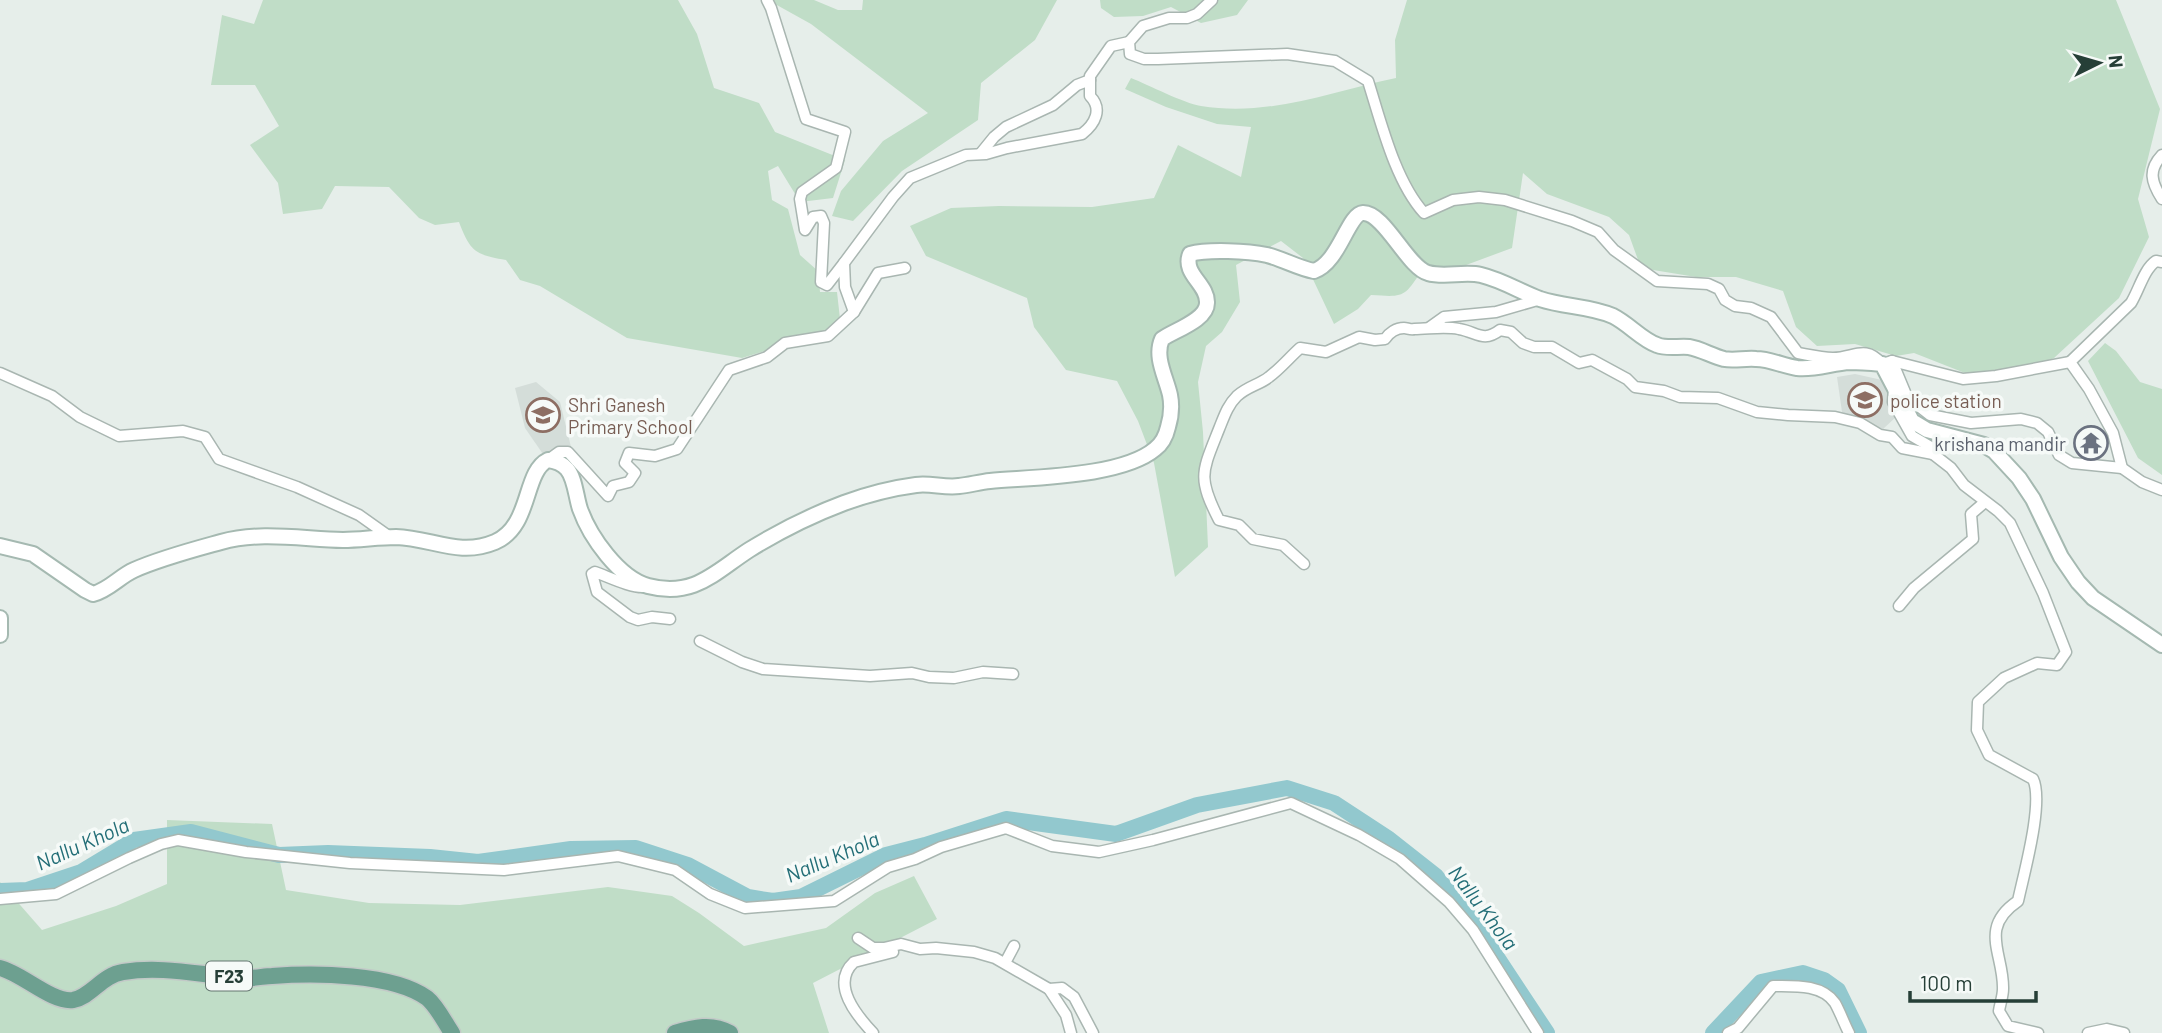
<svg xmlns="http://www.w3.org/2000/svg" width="2162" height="1033" viewBox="0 0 2162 1033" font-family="Barlow,sans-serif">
<rect width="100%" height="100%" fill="#e6eeea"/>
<g fill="#d4ddd9">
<path d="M1855,374L1882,380L1897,416L1883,429L1842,412L1837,377Z"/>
<path d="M536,382L560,402L571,447L545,457L525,428L515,388Z"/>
</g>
<g fill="#c0ddc7">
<path d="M263,0H678L697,34L714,88L759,103L775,132L845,160L833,198L800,202L778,166L768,171L772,200L788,209L800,255L818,271L820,292H837L841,328L742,358L627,338L540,286L520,280L506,260C475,255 470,251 459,222L435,225L419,218L389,187L335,186L322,209L283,214L278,183L250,145L279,126L255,85H211L222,15L254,24Z"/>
<path d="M772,0H814L838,10H862L863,0H1057L1035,40L981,83L978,120L902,171L853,221L832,216L841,191L883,141L928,113L811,24L775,4Z"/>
<path d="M1100,0H1248L1237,15L1201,23L1171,7L1143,16L1114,17L1101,8Z"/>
<path d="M1407,0H2116L2160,109L2138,199L2149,237L2119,298L2054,358L2029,368L1970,375L1914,353L1896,356L1855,344L1817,346L1796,327L1783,291L1736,277H1696L1641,268L1629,235L1609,217L1547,194L1523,173L1512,248L1458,268L1422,270C1404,298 1404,297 1371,295L1358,309L1334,324L1303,258L1281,241L1236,265L1240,302L1222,332L1206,346L1198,382L1203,432L1208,547L1175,577L1154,463L1138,421L1117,381L1066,370L1034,327L1027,298L926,256L910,226L951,208L999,206L1092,207L1154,198L1178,145L1241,177L1251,127L1217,124L1166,107L1125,89L1131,78C1149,85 1183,103 1201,106C1269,117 1330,92 1396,78L1395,40Z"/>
<path d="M2105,343L2116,351L2140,382L2162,389V475L2138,458L2088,361Z"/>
<path d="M167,820L272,824L286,890L369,903L460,905L608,887L672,896L699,913L744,946L826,928L875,893L914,876L937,919L813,983L829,1033H0V882L42,930L116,906L167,884Z"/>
</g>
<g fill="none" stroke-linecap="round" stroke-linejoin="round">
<g stroke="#92c8ce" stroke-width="16">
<path d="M0,891L27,890L81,872L134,840L191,832L279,855L328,853L430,857L478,862L571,849L636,848L688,865L748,897L773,901L801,897L886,855L925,845L1006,819L1116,834L1197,805L1287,788L1334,803L1389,839L1436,876L1473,921L1547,1033"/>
<path d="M1713,1033L1761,982L1803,973L1824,980L1838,990L1859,1033"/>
</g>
<g stroke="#a9b6b1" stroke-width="13">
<g id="street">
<path d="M767,0L771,8L806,119L845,132L836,168L802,192L800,199L805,230L813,217L821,216L824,223L821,282L827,285L844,263"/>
<path d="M1212,0L1197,14L1187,18H1169L1143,26L1129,42L1130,54L1144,59H1158L1287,54L1335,61L1368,81C1381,122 1395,181 1424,213L1453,200L1479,197L1505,200L1572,221L1598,232L1614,250L1657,281L1708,284L1719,289L1725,300L1735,306L1751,308L1771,317L1798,353C1809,355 1822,358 1833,358C1854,358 1865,344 1882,364L1892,361L1907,397L1930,415L1971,423L2021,419L2037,423L2048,432L2059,455L2072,463L2122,468"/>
<path d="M981,153L994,137L1006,127L1053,105L1077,85L1090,80"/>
<path d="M2162,155C2148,170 2151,182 2162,199"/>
<path d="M2162,262L2156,261C2144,269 2139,290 2131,303L2070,362L2089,389L2113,433L2122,468L2142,482L2162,490"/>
<path d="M854,312L845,287L844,263L893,197L910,178L966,155L986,154L1007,148L1082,134C1095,124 1103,109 1090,96V76L1111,46L1129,42"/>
<path d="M1430,327L1444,317L1496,312L1541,299"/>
<path d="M1892,361L1963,379L1996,376L2070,362"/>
<path d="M0,373L52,396L80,417L119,436L183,431L205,437L219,459L297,487L359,515L390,537"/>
<path d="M1894,388L1893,402L1912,436L1931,447L1934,452L1933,454L1951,468L1964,485L1998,511L2010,523L2043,593L2066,652L2057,665L2037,663L2004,678L1978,702L1977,730L1989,755L2033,779C2044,802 2024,873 2018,901C1978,928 2004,954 2003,989C2003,996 2000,1004 1999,1011L2008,1026L2038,1033"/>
<path d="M548,460L559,452H568L608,496L613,486L629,482L635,473L625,463L629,453L655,456L677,449L729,370L767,357L785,343L828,336L854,312L878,273L905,268"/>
<path d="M1304,564L1283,545L1253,539L1239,525L1219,520C1197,477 1202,472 1219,429C1224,417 1227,406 1237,396C1248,386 1259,385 1269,377C1280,369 1290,357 1300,348L1326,352L1359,337L1375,340L1385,339C1389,333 1396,328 1404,328C1407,328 1411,330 1414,329C1429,329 1444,326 1459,329C1477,332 1483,343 1500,330L1511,332L1523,343L1534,347H1552L1579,363L1592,360L1627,379L1635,387L1664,391L1680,397L1718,398L1757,412L1788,415L1835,417L1860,423L1880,435L1892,437L1902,448L1933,454"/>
<path d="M644,587C631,588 609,577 595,572L592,574L597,592L630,617L638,620L652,617L670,619"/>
<path d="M1899,606L1914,588L1973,539L1971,514L1985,502"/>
<path d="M700,641L742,662L763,669L870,676L912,673L929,677L954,678L983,672L1013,674"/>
<path d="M0,899L56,894L129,858L161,844L178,840L246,852L350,863L504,870L618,856L675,870L710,894L745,908L834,901L888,867L915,859L941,847L1006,828L1052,846L1099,852L1153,840L1291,803L1359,835L1400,859L1449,902L1473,930L1538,1033"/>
<path d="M858,938L873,948H884L901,944L920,949L936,948L974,952L995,958L1049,989L1062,988L1074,997L1093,1033"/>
<path d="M1005,963L1014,946"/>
<path d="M1049,989L1066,1015L1071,1033"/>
<path d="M873,1033C857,1016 830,984 854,962L893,952"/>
<path d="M1728,1033L1738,1028L1773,986C1794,986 1822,984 1835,1003C1840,1012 1844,1023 1849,1033"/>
<path d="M2088,1033L2107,1029L2124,1033"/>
</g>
</g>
<g stroke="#a5b9b1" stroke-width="18">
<g id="secondary">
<path d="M0,546L33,554L85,590L93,594C109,590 120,576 134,570C161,558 192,550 221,542C260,531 302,539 343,540C360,540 378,537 396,537C432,538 459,557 495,542C532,526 523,472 548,460C556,461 562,463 567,469C575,478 576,497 580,509C590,537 619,578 648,586C694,598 715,572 749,550C778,532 812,515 844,503C866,495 893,488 916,485C930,483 945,488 959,486C969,485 980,482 990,481C1033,477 1122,477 1155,449C1163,443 1166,436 1168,427C1171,417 1172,405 1170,395C1166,377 1154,357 1162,339C1175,330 1207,320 1207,303C1208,284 1182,274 1190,254C1208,249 1248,251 1267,255C1283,259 1298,268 1314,271C1339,263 1348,214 1363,213C1384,212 1408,268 1428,273C1445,278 1464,271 1481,275C1502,280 1521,292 1540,299C1564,307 1590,306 1613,316C1629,324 1642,340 1657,345C1667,349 1678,346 1689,347C1701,349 1712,356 1724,359C1734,361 1745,358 1756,359C1770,359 1783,366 1797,368C1815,370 1832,363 1850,362C1860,362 1871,363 1882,364L1912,421L1927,430L1984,445L1994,451L2019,478L2033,499L2061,557L2078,582L2093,598L2162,645"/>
<path d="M0,618V635"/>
</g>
</g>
<g stroke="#c2c9c7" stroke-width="19">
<g id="primary">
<path d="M0,968C20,972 52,1003 73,1000C91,997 102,975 123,972C166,965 208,977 250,978C258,978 265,976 272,976C314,973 392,973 427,998C437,1006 445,1023 452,1033"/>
<path d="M675,1033C694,1027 712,1023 730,1033"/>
</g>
</g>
<use href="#street" stroke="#fff" stroke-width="10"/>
<use href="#secondary" stroke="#fff" stroke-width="14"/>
<use href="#primary" stroke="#6da090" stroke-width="16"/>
</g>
<defs>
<g id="school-ring" transform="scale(1.75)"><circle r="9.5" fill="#f6faf8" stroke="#8d6e63" stroke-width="1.5"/><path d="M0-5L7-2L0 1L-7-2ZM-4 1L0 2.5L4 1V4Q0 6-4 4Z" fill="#8d6e63"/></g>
<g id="temple-ring" transform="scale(1.75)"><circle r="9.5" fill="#f6faf8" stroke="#6b7280" stroke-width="1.5"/><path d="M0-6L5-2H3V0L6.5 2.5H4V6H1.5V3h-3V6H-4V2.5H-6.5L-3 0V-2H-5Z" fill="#6b7280"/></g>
</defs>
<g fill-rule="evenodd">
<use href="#school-ring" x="1865" y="400"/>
<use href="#school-ring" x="543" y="415"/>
<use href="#temple-ring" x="2091" y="443"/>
</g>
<g text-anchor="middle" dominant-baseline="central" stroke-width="7" stroke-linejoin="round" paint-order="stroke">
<rect fill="#f6faf8" stroke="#647771" stroke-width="2" x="206" y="961.5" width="46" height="29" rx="5"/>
<g font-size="18" font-weight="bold" fill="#263f37">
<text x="229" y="976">F23</text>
</g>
<g font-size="19" fill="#785e54" stroke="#f6faf8" text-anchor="start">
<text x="1890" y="400">police station</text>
<text x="568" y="404">Shri Ganesh<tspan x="568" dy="22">Primary School</tspan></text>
</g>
<g font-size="19" fill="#5b616d" stroke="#f6faf8" text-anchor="end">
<text x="2066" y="443">krishana mandir</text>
</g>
<g font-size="21" font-style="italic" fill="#236e77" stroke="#f6faf8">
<text transform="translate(82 843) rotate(-24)">Nallu Khola</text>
<text transform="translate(832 856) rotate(-23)">Nallu Khola</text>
<text transform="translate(1484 907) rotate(53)">Nallu Khola</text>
</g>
</g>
<g transform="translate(2099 63) rotate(85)" stroke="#f6faf8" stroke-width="5" paint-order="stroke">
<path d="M0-5L12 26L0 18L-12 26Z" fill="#263f37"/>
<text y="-10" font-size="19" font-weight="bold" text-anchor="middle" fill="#263f37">N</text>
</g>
<path d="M1910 991v10h126v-10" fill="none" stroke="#263f37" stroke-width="3.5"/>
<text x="1920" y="991" font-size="21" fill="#263f37" stroke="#f6faf8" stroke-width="5" paint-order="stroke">100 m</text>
</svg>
